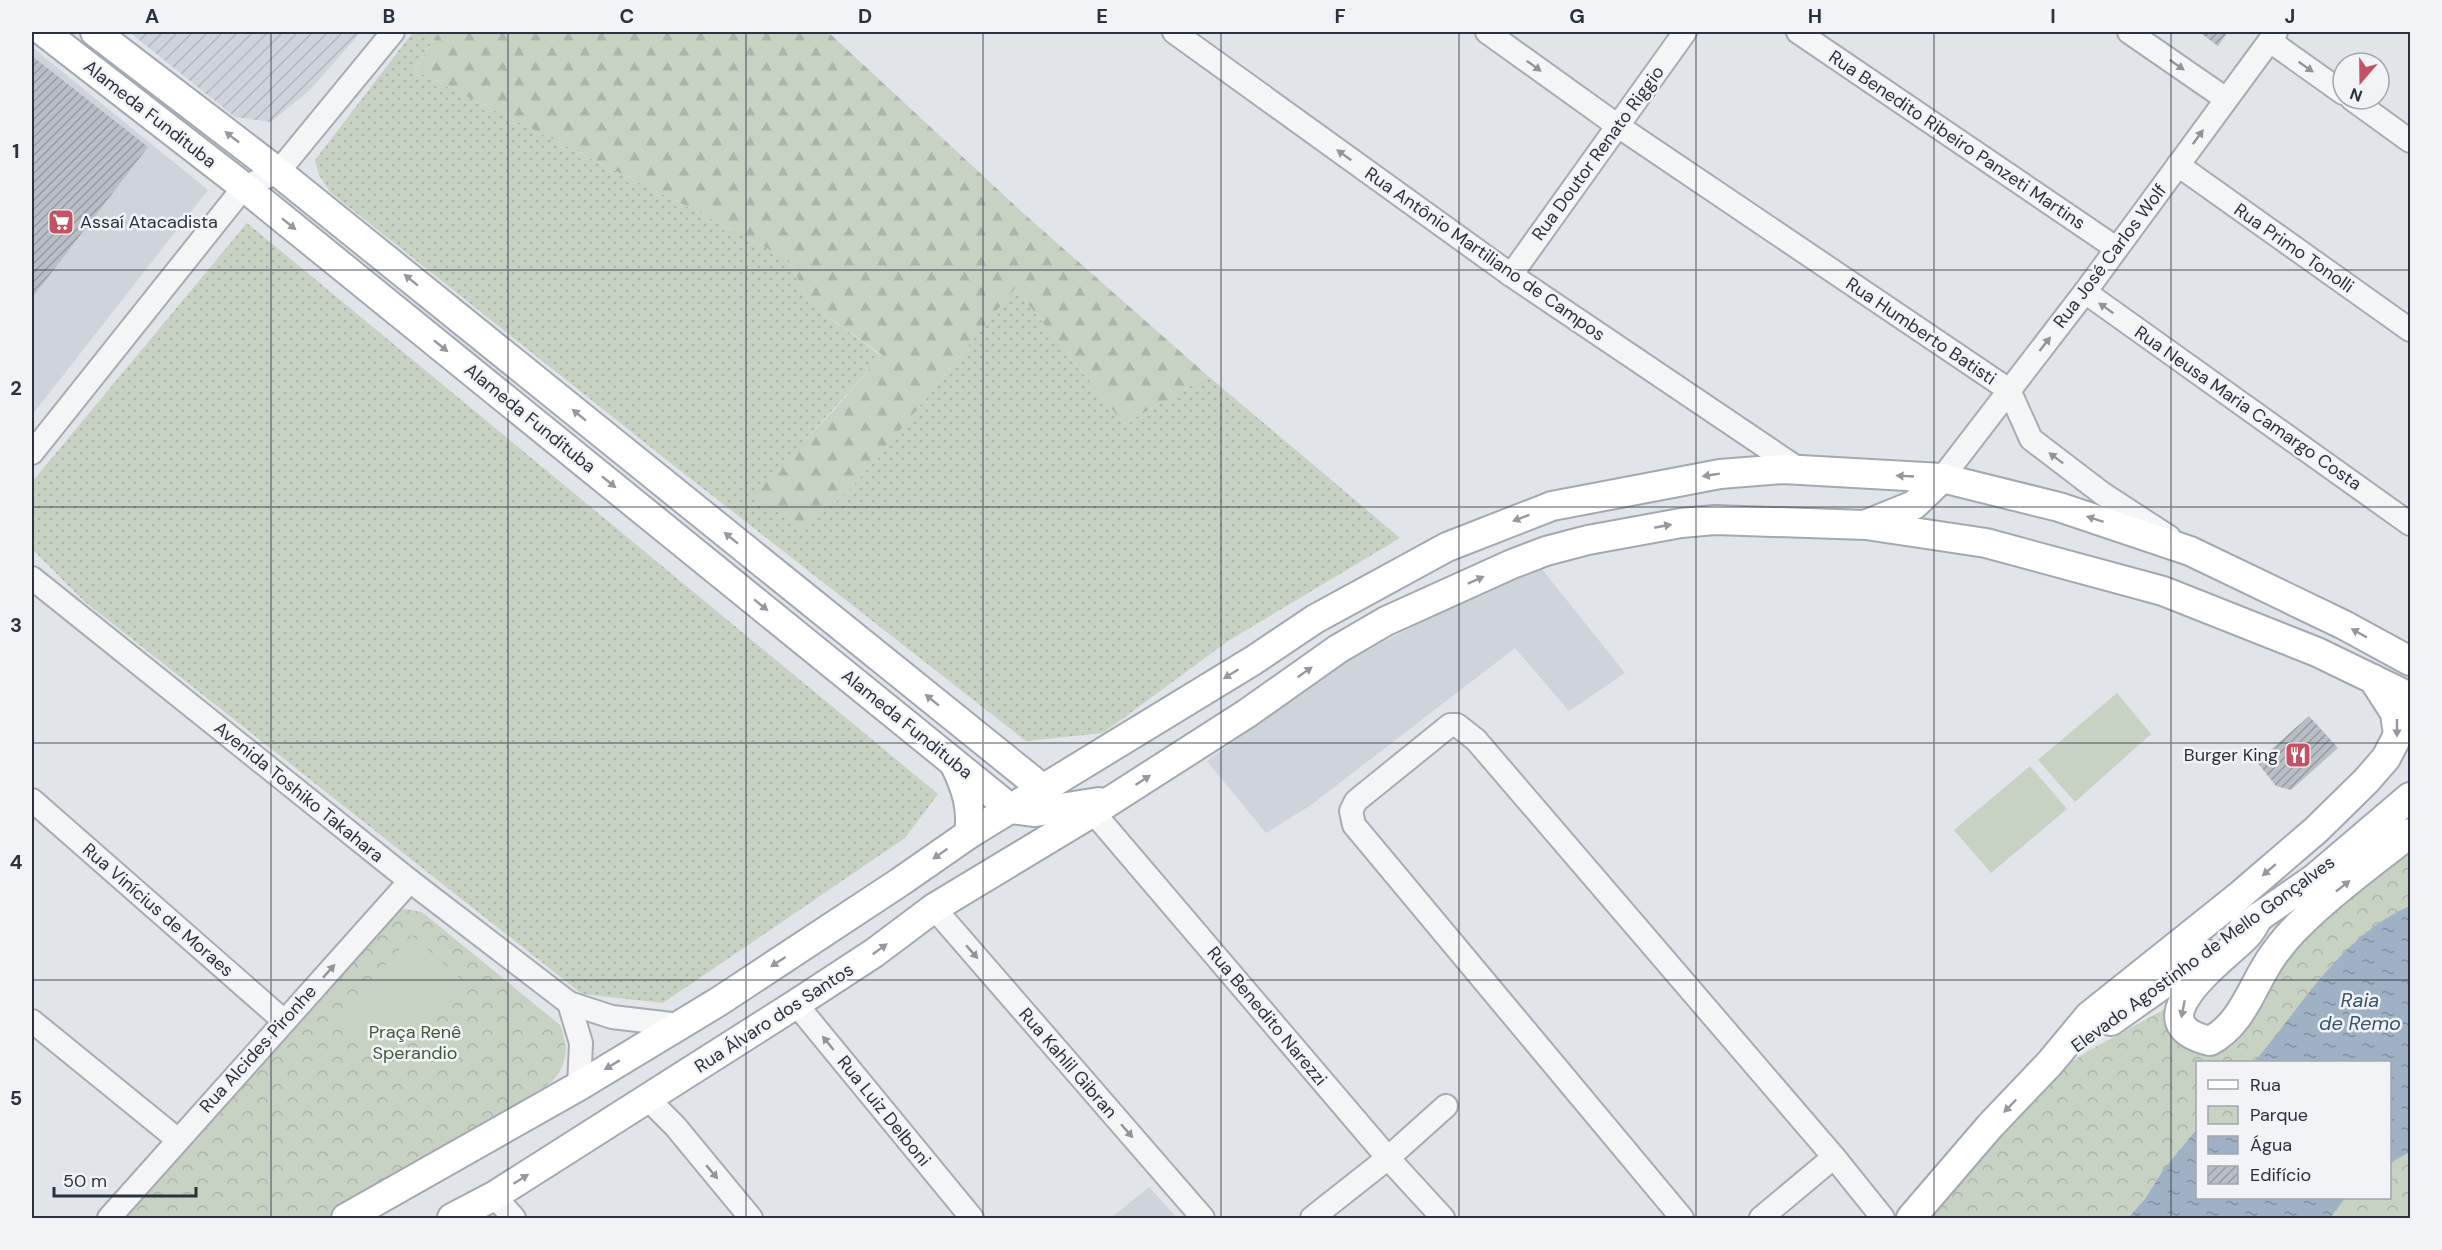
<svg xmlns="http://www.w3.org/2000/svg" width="2442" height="1250" viewBox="0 0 2442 1250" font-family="'DM Sans',sans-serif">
<defs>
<pattern id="industrial-furrows" width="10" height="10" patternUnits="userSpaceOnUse" patternTransform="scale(1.5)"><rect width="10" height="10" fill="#cfd3da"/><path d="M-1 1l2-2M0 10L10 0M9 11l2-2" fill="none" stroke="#b2b6bc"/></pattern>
<pattern id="grass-dots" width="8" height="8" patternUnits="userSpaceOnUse" patternTransform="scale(1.5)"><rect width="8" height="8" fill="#c7d2c3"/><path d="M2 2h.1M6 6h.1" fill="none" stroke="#abb5a9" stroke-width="1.8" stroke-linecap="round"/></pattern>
<pattern id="forest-firs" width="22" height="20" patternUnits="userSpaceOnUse" patternTransform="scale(1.5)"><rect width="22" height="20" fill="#c7d2c3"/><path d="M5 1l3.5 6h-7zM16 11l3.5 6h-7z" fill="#abb5a9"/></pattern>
<pattern id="park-crowns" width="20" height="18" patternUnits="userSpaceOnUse" patternTransform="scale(1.5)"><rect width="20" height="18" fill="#c7d2c3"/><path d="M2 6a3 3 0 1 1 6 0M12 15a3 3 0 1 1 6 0" fill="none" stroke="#abb5a9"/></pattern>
<pattern id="water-ripples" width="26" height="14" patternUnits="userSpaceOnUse" patternTransform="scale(1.5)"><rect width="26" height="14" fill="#9fb2c5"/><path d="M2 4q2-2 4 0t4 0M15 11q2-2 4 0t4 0" fill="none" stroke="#8291a1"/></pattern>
<pattern id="building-hatch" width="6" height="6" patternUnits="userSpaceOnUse" patternTransform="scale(1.5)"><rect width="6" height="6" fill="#b9bec5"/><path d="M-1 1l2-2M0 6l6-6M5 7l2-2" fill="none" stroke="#979ba1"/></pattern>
</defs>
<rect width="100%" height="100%" fill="#e1e4e9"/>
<g fill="#cfd3da">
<path d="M32,47L208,190L32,415Z"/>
<path d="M1541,568L1625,673L1569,711L1515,648L1311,805L1266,833L1207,761L1336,667L1425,620Z"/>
<path d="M1149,1187L1177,1218H1111Z"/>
</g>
<path fill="url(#industrial-furrows)" d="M129,32H361L310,90L271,122L235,117Z"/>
<g fill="url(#grass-dots)">
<path d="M413,32H439L414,70L704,215L789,260L809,303L882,356L805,440L845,494L880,455L1015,288L1124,424L1208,376L1400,538L1228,641L1103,733L1026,741L668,461L330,192L319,175L315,160Z"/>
<path d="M247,223L938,794L905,838L663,1003L582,994L84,601L32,549V482Z"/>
</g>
<path fill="url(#forest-firs)" d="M439,32H828L1023,213L1208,376L1124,424L1015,288L880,455L845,494L804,530L752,495L834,410L882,355L809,303L789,260L704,215L414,70Z"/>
<g fill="url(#park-crowns)" fill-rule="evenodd">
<path d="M2410,843V1218H1929L2033,1100L2067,1065L2088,1051L2169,1007C2172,1017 2174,1034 2180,1042C2186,1050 2205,1055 2214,1054C2249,1048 2259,998 2277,973C2313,921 2363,884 2410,843ZM2198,1062H2390V1198H2198Z"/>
<path d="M405,909L422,912L560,1025C569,1049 568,1062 552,1082L327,1218H120L390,911Z"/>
</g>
<g fill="#c7d2c3">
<path d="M2117,693L2151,734L2075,802L2038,760Z"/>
<path d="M2030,766L2067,809L1991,873L1954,830Z"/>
<path d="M412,935L464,982L386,1068L334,1021Z"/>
</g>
<g fill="url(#water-ripples)">
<path d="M2410,906V1152L2390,1163V1062H2254C2301,1008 2341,935 2410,906Z"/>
<path d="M2197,1129L2198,1198H2345L2330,1218H2128L2145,1199L2164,1169Z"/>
</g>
<g fill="url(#building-hatch)">
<path d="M2199,32H2228L2218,46Z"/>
<path d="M32,56L148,147L32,298Z"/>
<path d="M2309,716L2338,748L2291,790L2276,786L2257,762Z"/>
</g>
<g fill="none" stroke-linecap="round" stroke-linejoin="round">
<g stroke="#a7abb3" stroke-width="26">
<g id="minor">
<path d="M1174,32L1511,275L1800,470"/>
<path d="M1487,32L1618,126L2009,390L2031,439L2103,494L2169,537"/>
<path d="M1798,32L2116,248"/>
<path d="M2129,32L2226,99"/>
<path d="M2270,41L2343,93"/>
<path d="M2352,99L2410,141"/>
<path d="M2178,165L2410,330"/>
<path d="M1511,275L1685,32"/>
<path d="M2085,292L2410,524"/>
<path d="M32,453L244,187L278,172L393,32"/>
<path d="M1942,478L2085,292L2276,32"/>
<path d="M32,578L410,881L569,1003L612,1017L680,1025"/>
<path d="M32,800L284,1021"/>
<path d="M1093,812L1388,1158L1443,1218"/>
<path d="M934,908L1203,1218"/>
<path d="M569,1003L581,1043L579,1086"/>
<path d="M796,1004L972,1218"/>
<path d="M32,1021L177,1139"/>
<path d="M648,1099L675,1126L751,1218"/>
<path d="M494,1196L514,1218"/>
<path d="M109,1218L410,881"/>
<path d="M1312,1218L1388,1158L1446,1106"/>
<path d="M1682,1218L1354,825L1351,811L1356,801L1450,725H1457L1476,740L1834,1157L1883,1218"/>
<path d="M1761,1218L1834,1157"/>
</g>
</g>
<g stroke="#a2a9b3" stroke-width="32">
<g id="major">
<path d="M44,32L244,187L1011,809L1035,812L1099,802"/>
<path d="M95,32L278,172L1043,789L1038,805"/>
<path d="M1867,524L1914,505L1942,478"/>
<path d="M955,765C966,788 973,808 969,834"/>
<path d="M2258,917C2255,924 2251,931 2246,936C2224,959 2132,1023 2210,1041C2244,1023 2252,984 2274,954C2282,943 2291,932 2301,923C2334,890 2374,862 2410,833"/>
<path d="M2243,928L2315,878L2410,797"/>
<path d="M2111,1021L2206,954"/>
<path d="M346,1218L579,1086L718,1002L900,882L969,834L1254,660L1315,619L1447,547L1552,506L1720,474L1783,469L1942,478L2059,507L2190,551L2344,625L2410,661"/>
<path d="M452,1218L494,1196L796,1004L874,953L934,908L1093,812L1246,714L1338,649L1386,621L1512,564L1546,551L1588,540L1681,523L1715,520L1866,525L1986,543L2163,591L2317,652L2410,697"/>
<path d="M1911,1218L1990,1126L2050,1063L2089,1016L2238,897L2316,830L2366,781L2386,758L2398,735L2395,713L2373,679"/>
</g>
</g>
<use href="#minor" stroke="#f4f5f7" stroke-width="22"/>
<use href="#major" stroke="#fff" stroke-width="28"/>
</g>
<defs><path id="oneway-solid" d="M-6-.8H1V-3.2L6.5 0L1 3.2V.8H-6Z" transform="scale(1.5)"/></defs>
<g fill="#90949b">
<use href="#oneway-solid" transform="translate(2177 65) rotate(35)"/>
<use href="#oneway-solid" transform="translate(1534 66) rotate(36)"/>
<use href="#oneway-solid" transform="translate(2306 67) rotate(35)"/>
<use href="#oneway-solid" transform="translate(2198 137) rotate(-54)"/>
<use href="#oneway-solid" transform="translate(1344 155) rotate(-144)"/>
<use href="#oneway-solid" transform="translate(2106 308) rotate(-145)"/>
<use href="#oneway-solid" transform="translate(2045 344) rotate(-52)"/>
<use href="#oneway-solid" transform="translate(2056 458) rotate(-143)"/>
<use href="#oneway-solid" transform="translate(972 952) rotate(49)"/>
<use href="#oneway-solid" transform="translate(329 971) rotate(-48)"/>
<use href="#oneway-solid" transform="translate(828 1043) rotate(-129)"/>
<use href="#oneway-solid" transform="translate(1127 1131) rotate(49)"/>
<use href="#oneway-solid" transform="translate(712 1172) rotate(50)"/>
</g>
<g fill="#95989f">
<use href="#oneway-solid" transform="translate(232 137) rotate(-142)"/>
<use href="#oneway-solid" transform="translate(289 224) rotate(39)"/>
<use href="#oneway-solid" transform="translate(411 280) rotate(-141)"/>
<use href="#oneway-solid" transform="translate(441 346) rotate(39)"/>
<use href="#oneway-solid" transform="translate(579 415) rotate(-141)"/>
<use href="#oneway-solid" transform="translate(1711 475) rotate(171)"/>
<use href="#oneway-solid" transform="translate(1905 476) rotate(-177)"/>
<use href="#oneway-solid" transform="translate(609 482) rotate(39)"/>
<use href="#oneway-solid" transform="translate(1521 518) rotate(159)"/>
<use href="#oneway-solid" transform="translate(2095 519) rotate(-162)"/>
<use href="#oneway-solid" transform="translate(1663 526) rotate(-11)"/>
<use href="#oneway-solid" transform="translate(731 538) rotate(-141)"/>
<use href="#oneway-solid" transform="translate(1476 580) rotate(-24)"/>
<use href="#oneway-solid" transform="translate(761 605) rotate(39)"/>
<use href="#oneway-solid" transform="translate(2359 633) rotate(-151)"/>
<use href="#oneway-solid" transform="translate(1305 672) rotate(-35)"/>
<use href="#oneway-solid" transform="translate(1231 674) rotate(148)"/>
<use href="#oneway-solid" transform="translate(932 700) rotate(-141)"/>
<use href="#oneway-solid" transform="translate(2397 728) rotate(90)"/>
<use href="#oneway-solid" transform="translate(1143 780) rotate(-33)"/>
<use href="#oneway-solid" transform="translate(940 854) rotate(145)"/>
<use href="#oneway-solid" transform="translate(2269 870) rotate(139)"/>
<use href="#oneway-solid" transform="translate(2343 886) rotate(-38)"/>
<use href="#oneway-solid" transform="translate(880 949) rotate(-36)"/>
<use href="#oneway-solid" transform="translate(778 962) rotate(147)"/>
<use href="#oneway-solid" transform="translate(2183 1009) rotate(101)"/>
<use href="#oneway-solid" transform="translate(612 1065) rotate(149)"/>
<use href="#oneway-solid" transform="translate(2010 1106) rotate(134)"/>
<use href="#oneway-solid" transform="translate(521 1179) rotate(-32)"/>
</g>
<path fill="none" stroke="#2b323f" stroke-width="1.5" stroke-opacity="0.55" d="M271,32V1218M508,32V1218M746,32V1218M983,32V1218M1221,32V1218M1459,32V1218M1696,32V1218M1934,32V1218M2171,32V1218M32,270H2410M32,507H2410M32,743H2410M32,980H2410"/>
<defs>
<g id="supermarket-square" transform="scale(1.35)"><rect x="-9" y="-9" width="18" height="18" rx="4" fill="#c25264" stroke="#f1f3f6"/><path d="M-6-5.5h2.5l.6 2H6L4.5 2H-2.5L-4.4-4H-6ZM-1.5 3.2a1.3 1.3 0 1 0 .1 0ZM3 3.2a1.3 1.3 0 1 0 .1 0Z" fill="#fff"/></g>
<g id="restaurant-square" transform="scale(1.35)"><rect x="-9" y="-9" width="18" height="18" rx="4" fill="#c25264" stroke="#f1f3f6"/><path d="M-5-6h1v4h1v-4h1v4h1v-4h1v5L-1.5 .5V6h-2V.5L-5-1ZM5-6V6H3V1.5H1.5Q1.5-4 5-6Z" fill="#fff"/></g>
</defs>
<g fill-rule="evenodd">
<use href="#supermarket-square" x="61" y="222"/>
<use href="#restaurant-square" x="2298" y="755"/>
</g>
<g text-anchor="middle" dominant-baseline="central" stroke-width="5" stroke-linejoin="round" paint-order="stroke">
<g font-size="18" fill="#2b323f" stroke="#f1f3f6">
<text transform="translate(150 114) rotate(38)">Alameda Fundituba</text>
<text transform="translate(1957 140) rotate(34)">Rua Benedito Ribeiro Panzeti Martins</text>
<text transform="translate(1598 153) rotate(-54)">Rua Doutor Renato Riggio</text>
<text transform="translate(2294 248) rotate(35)">Rua Primo Tonolli</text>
<text transform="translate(1485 254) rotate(35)">Rua Antônio Martiliano de Campos</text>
<text transform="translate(2110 256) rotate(-53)">Rua José Carlos Wolf</text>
<text transform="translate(1921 331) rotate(34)">Rua Humberto Batisti</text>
<text transform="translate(2248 408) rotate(35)">Rua Neusa Maria Camargo Costa</text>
<text transform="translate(530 418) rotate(39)">Alameda Fundituba</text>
<text transform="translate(907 724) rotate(39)">Alameda Fundituba</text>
<text transform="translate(299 792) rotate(39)">Avenida Toshiko Takahara</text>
<text transform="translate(158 910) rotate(41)">Rua Vinícius de Moraes</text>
<text transform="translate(2203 954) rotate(-36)">Elevado Agostinho de Mello Gonçalves</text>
<text transform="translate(1267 1016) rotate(50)">Rua Benedito Narezzi</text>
<text transform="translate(774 1018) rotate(-33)">Rua Álvaro dos Santos</text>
<text transform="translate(258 1049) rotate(-48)">Rua Alcides Pironhe</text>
<text transform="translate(1068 1063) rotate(49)">Rua Kahlil Gibran</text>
<text transform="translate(884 1111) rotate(51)">Rua Luiz Delboni</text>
</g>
<g font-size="18" fill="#2b323f" stroke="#f1f3f6" text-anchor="start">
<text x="80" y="222">Assaí Atacadista</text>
<text x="2278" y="755" text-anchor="end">Burger King</text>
</g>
<g font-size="18" fill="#405939" stroke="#f1f3f6">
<text x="415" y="1032">Praça Renê<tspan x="415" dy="21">Sperandio</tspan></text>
</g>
<g font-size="20" font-style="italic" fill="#39526f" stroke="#f1f3f6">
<text x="2360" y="1000">Raia<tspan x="2360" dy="23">de Remo</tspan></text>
</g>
</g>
<rect width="2442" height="1250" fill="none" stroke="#f1f3f6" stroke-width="66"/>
<rect x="2196" y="1061" width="195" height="138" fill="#f1f3f6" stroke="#a2a6ad" stroke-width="1.5"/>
<rect x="2208" y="1080" width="30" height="9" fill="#ffffff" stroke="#a2a6ad" stroke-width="1.5"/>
<text x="2250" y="1091" font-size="18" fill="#2b323f">Rua</text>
<rect x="2208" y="1106" width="30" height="18" fill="url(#park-crowns)" stroke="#a2a6ad" stroke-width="1.5"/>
<text x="2250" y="1121" font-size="18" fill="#2b323f">Parque</text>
<rect x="2208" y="1136" width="30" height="18" fill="url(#water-ripples)" stroke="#a2a6ad" stroke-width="1.5"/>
<text x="2250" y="1151" font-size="18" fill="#2b323f">Água</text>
<rect x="2208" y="1166" width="30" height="18" fill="url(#building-hatch)" stroke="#a2a6ad" stroke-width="1.5"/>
<text x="2250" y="1181" font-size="18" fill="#2b323f">Edifício</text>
<g transform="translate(2361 81) rotate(200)"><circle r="28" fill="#f1f3f6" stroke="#a2a6ad" stroke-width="1.5"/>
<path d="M0-4.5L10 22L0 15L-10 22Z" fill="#c25264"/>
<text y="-9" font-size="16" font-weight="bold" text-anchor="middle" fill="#2b323f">N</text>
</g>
<path d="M54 1187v9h142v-9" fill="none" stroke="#2b323f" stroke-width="3"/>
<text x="63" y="1187" font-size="18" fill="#2b323f" stroke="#f1f3f6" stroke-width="4.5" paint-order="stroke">50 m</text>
<rect x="33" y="33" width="2376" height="1184" fill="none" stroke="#2b323f" stroke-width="2"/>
<g font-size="20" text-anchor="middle" font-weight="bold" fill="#2b323f">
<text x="152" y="23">A</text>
<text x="389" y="23">B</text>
<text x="627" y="23">C</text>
<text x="865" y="23">D</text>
<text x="1102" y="23">E</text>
<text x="1340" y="23">F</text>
<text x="1577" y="23">G</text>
<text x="1815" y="23">H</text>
<text x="2053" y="23">I</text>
<text x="2290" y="23">J</text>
<text x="16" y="158">1</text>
<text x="16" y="395">2</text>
<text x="16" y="632">3</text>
<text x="16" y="869">4</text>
<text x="16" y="1105">5</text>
</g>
</svg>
